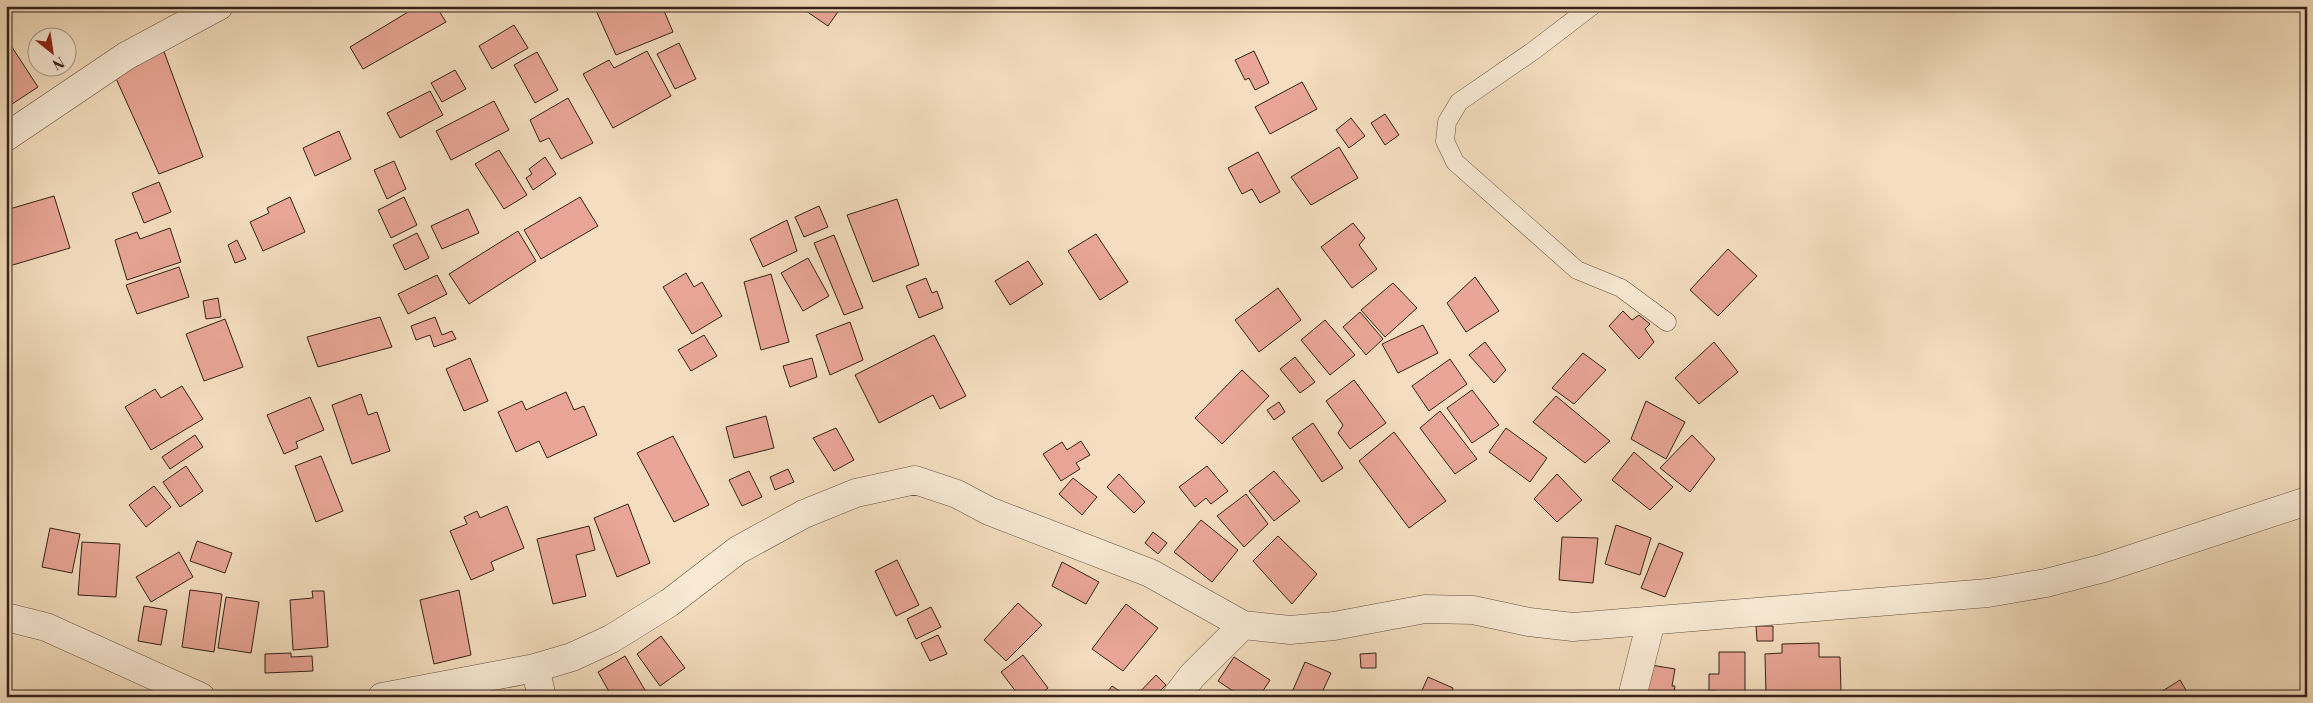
<svg xmlns="http://www.w3.org/2000/svg" width="2313" height="703" viewBox="0 0 2313 703" font-family="'Libre Bodoni',serif">
<rect width="100%" height="100%" fill="#f4debf"/>
<filter id="stains"><feTurbulence type="fractalNoise" baseFrequency=".004" numOctaves="4"/><feColorMatrix values="0 0 0 0 .2 0 0 0 0 .09 0 0 0 0 .02 0 0 0 .5 -.17"/></filter>
<radialGradient id="worn" r=".72"><stop offset=".6" stop-color="#630" stop-opacity="0"/><stop offset="1" stop-color="#630" stop-opacity=".3"/></radialGradient>
<g fill="#e9a696" stroke="#352319">
<path d="M418,6H436L446,22L363,69L350,47Z"/>
<path d="M594,6H662L673,32L616,55Z"/>
<path d="M804,6H842L828,26L803,9Z"/>
<path d="M514,25L528,48L492,69L479,46Z"/>
<path d="M6,38L38,87L6,108Z"/>
<path d="M679,43L696,79L675,89L657,54Z"/>
<path d="M163,49L203,157L159,174L114,74Z"/>
<path d="M647,51L671,96L613,128L583,74L609,60L614,68Z"/>
<path d="M1254,51L1269,83L1255,90L1249,78L1245,80L1235,60Z"/>
<path d="M537,52L558,90L535,103L514,65Z"/>
<path d="M455,70L466,89L442,102L431,83Z"/>
<path d="M1302,82L1317,109L1270,134L1255,107Z"/>
<path d="M430,91L443,115L400,138L387,113Z"/>
<path d="M568,98L593,143L561,159L549,138L540,142L530,120Z"/>
<path d="M494,101L509,130L451,160L436,131Z"/>
<path d="M1385,114L1399,135L1385,145L1371,123Z"/>
<path d="M1351,118L1365,136L1349,148L1336,130Z"/>
<path d="M339,131L351,159L315,176L303,148Z"/>
<path d="M1339,147L1358,178L1311,205L1291,177Z"/>
<path d="M499,150L527,195L504,209L475,164Z"/>
<path d="M1258,152L1280,192L1260,203L1252,189L1242,194L1228,168Z"/>
<path d="M545,157L556,174L533,190L526,178L532,174L529,169Z"/>
<path d="M394,161L406,189L387,199L374,170Z"/>
<path d="M159,182L171,212L144,223L132,193Z"/>
<path d="M54,196L70,248L6,267V210Z"/>
<path d="M290,197L305,232L263,251L250,222L269,213L267,208Z"/>
<path d="M404,197L417,225L391,238L378,210Z"/>
<path d="M580,197L598,226L541,259L524,230Z"/>
<path d="M897,199L919,265L873,282L847,215Z"/>
<path d="M819,206L828,227L804,237L795,217Z"/>
<path d="M468,209L479,233L442,249L431,226Z"/>
<path d="M787,220L797,251L763,267L750,239Z"/>
<path d="M1353,223L1365,238L1359,245L1377,269L1352,288L1321,247Z"/>
<path d="M170,228L181,262L127,280L115,240L137,232L140,239Z"/>
<path d="M518,231L536,261L469,304L449,274Z"/>
<path d="M417,233L429,258L405,270L393,245Z"/>
<path d="M1096,234L1128,282L1100,300L1068,251Z"/>
<path d="M834,235L863,308L844,315L814,243Z"/>
<path d="M237,240L246,259L235,263L228,245Z"/>
<path d="M1728,249L1757,276L1718,316L1690,290Z"/>
<path d="M808,258L829,296L803,311L781,273Z"/>
<path d="M1028,261L1043,284L1010,305L995,281Z"/>
<path d="M179,267L189,297L137,314L126,285Z"/>
<path d="M686,273L694,287L702,282L722,316L692,334L663,287Z"/>
<path d="M771,274L789,342L761,350L744,282Z"/>
<path d="M437,275L447,294L408,314L398,294Z"/>
<path d="M1475,277L1499,311L1466,332L1447,303Z"/>
<path d="M926,278L932,293L937,291L943,308L919,318L906,286Z"/>
<path d="M1393,283L1417,308L1385,337L1361,310Z"/>
<path d="M1278,288L1301,320L1259,352L1235,320Z"/>
<path d="M218,298L221,317L206,319L203,301Z"/>
<path d="M1623,311L1632,320L1639,315L1650,324L1645,329L1654,342L1639,359L1609,326Z"/>
<path d="M1360,312L1383,339L1366,355L1343,327Z"/>
<path d="M380,317L392,347L318,367L307,337Z"/>
<path d="M435,317L442,335L452,331L456,339L434,347L430,335L416,340L411,326Z"/>
<path d="M225,319L243,367L204,381L186,334Z"/>
<path d="M1325,320L1355,355L1330,375L1301,340Z"/>
<path d="M850,322L863,360L830,375L816,335Z"/>
<path d="M1423,325L1438,353L1398,373L1382,344Z"/>
<path d="M704,335L717,356L691,371L678,350Z"/>
<path d="M934,335L966,396L940,409L933,395L879,423L855,375Z"/>
<path d="M1485,342L1506,370L1494,383L1469,355Z"/>
<path d="M1714,342L1738,372L1699,404L1675,378Z"/>
<path d="M1583,353L1606,370L1574,404L1552,388Z"/>
<path d="M1295,357L1315,382L1300,393L1280,369Z"/>
<path d="M470,358L488,401L464,411L446,369Z"/>
<path d="M812,358L817,377L790,387L783,366Z"/>
<path d="M1450,359L1467,384L1429,411L1412,386Z"/>
<path d="M1242,370L1269,396L1222,444L1195,418Z"/>
<path d="M1354,380L1386,423L1350,449L1338,433L1343,425L1326,401Z"/>
<path d="M182,386L203,419L151,450L125,407L155,389L161,398Z"/>
<path d="M1472,390L1499,425L1472,443L1447,408Z"/>
<path d="M566,392L574,410L584,406L597,435L547,458L539,441L516,452L498,412L522,401L526,410Z"/>
<path d="M361,394L368,415L377,412L390,451L352,464L332,405Z"/>
<path d="M1556,396L1610,441L1585,463L1533,422Z"/>
<path d="M310,397L324,430L296,442L298,448L284,454L267,415Z"/>
<path d="M1646,401L1685,422L1666,459L1631,439Z"/>
<path d="M1279,402L1285,412L1274,420L1267,410Z"/>
<path d="M1440,411L1477,459L1455,474L1420,428Z"/>
<path d="M766,416L774,448L734,458L726,427Z"/>
<path d="M1313,423L1343,468L1322,482L1292,438Z"/>
<path d="M836,428L854,460L834,471L813,438Z"/>
<path d="M1506,428L1547,458L1530,482L1489,452Z"/>
<path d="M1394,432L1446,501L1409,528L1359,461Z"/>
<path d="M195,435L203,447L170,469L162,457Z"/>
<path d="M1692,435L1715,459L1690,492L1660,468Z"/>
<path d="M673,436L709,505L674,522L637,453Z"/>
<path d="M1081,441L1090,455L1076,463L1080,469L1061,481L1043,454L1062,442L1067,450Z"/>
<path d="M1634,452L1673,487L1650,510L1612,480Z"/>
<path d="M321,456L343,511L316,522L295,466Z"/>
<path d="M186,466L203,491L180,507L163,482Z"/>
<path d="M1207,466L1228,491L1211,504L1206,498L1195,507L1179,487Z"/>
<path d="M788,469L794,482L775,490L770,477Z"/>
<path d="M749,471L762,497L742,506L729,480Z"/>
<path d="M1274,471L1300,501L1274,521L1249,491Z"/>
<path d="M1119,474L1145,502L1134,513L1107,487Z"/>
<path d="M1557,474L1582,500L1557,522L1534,499Z"/>
<path d="M1073,478L1097,497L1082,515L1059,494Z"/>
<path d="M154,486L171,507L146,527L129,505Z"/>
<path d="M1246,494L1268,524L1244,547L1217,516Z"/>
<path d="M628,504L650,563L617,577L594,518Z"/>
<path d="M507,506L524,548L491,562L494,570L471,580L450,531L467,524L464,517L477,511L480,518Z"/>
<path d="M1201,520L1238,550L1212,582L1174,552Z"/>
<path d="M1616,525L1651,538L1640,575L1605,564Z"/>
<path d="M589,526L595,550L576,555L586,596L553,604L537,539Z"/>
<path d="M50,528L80,534L72,573L42,567Z"/>
<path d="M1153,532L1167,543L1158,554L1145,543Z"/>
<path d="M1278,536L1317,574L1292,604L1253,561Z"/>
<path d="M1562,537L1598,538L1593,583L1559,580Z"/>
<path d="M197,541L232,553L225,573L190,561Z"/>
<path d="M82,542L120,544L116,597L78,595Z"/>
<path d="M1659,543L1683,553L1665,597L1641,588Z"/>
<path d="M179,552L193,577L151,602L136,577Z"/>
<path d="M897,560L919,605L896,616L875,571Z"/>
<path d="M1062,562L1099,582L1086,604L1052,586Z"/>
<path d="M190,590L222,594L214,652L182,647Z"/>
<path d="M459,590L471,655L434,664L420,600Z"/>
<path d="M312,591H324L328,647L293,650L290,600L313,598Z"/>
<path d="M226,597L259,602L251,653L218,648Z"/>
<path d="M1018,603L1042,625L1006,661L984,640Z"/>
<path d="M1126,604L1158,628L1123,671L1092,649Z"/>
<path d="M144,606L167,610L161,645L138,641Z"/>
<path d="M931,607L941,627L916,639L907,619Z"/>
<path d="M1756,626H1773V641H1757Z"/>
<path d="M938,635L947,654L930,661L921,643Z"/>
<path d="M661,636L685,668L660,686L637,654Z"/>
<path d="M1819,643V657H1840L1841,692L1766,694L1765,654L1782,653V644Z"/>
<path d="M1719,652H1745V697H1716V691H1709V674H1719Z"/>
<path d="M291,653V657L312,656L313,671L265,673V654Z"/>
<path d="M1376,653V668H1361L1360,654Z"/>
<path d="M1023,655L1048,688L1038,697H1020L1001,672Z"/>
<path d="M625,656L649,697H612L598,672Z"/>
<path d="M1234,657L1270,680L1259,697H1242L1218,681Z"/>
<path d="M1305,662L1331,673L1320,697H1290Z"/>
<path d="M1651,665L1675,669L1672,686H1675L1673,697H1644Z"/>
<path d="M1156,675L1166,685L1154,697H1135Z"/>
<path d="M1428,677L1453,688L1451,697H1419Z"/>
<path d="M2180,680L2190,697H2153Z"/>
<path d="M1112,686L1121,692L1117,697H1109L1106,694Z"/>
</g>
<g fill="none" stroke-linecap="round" stroke-linejoin="round">
<g stroke="#655242" stroke-width="19">
<path id="lane" d="M1592,6L1533,51L1459,102L1447,122L1445,141L1455,162L1577,270L1621,288L1667,322"/>
</g>
<g stroke="#655242" stroke-width="29">
<g id="street">
<path d="M6,137L126,56L219,6"/>
<path d="M6,617L46,627L201,697"/>
<path d="M535,668L542,697"/>
<path d="M382,697L535,668L572,657L611,639L669,603L738,550L804,514L856,493L915,480L957,494L989,511L1150,573L1243,625L1290,630L1334,626L1425,609L1473,610L1529,622L1573,627L1988,593L2046,583L2104,568L2307,501"/>
<path d="M1176,697L1192,676L1243,625"/>
<path d="M1632,697L1651,621"/>
</g>
</g>
<use href="#lane" stroke="#f8ead5" stroke-width="18"/>
<use href="#street" stroke="#f8ead5" stroke-width="28"/>
</g>
<rect width="2313" height="703" fill="none" stroke="#f4debf" stroke-width="25"/>
<rect x="8" y="8" width="2298" height="688" fill="none" stroke="#352319" stroke-width="2.5"/>
<rect x="12" y="12" width="2288" height="678" fill="none" stroke="#352319"/>
<g transform="translate(52 52) rotate(150)"><circle r="24" fill="#f8ead5" stroke="#aa9a8a"/>
<path d="M0-4L9 19L0 12L-9 19Z" fill="#8f2418"/>
<text y="-8" font-size="14" font-weight="bold" text-anchor="middle" fill="#352319">N</text>
</g>
<rect width="100%" height="100%" filter="url(#stains)"/>
<rect width="100%" height="100%" fill="url(#worn)"/>
</svg>
